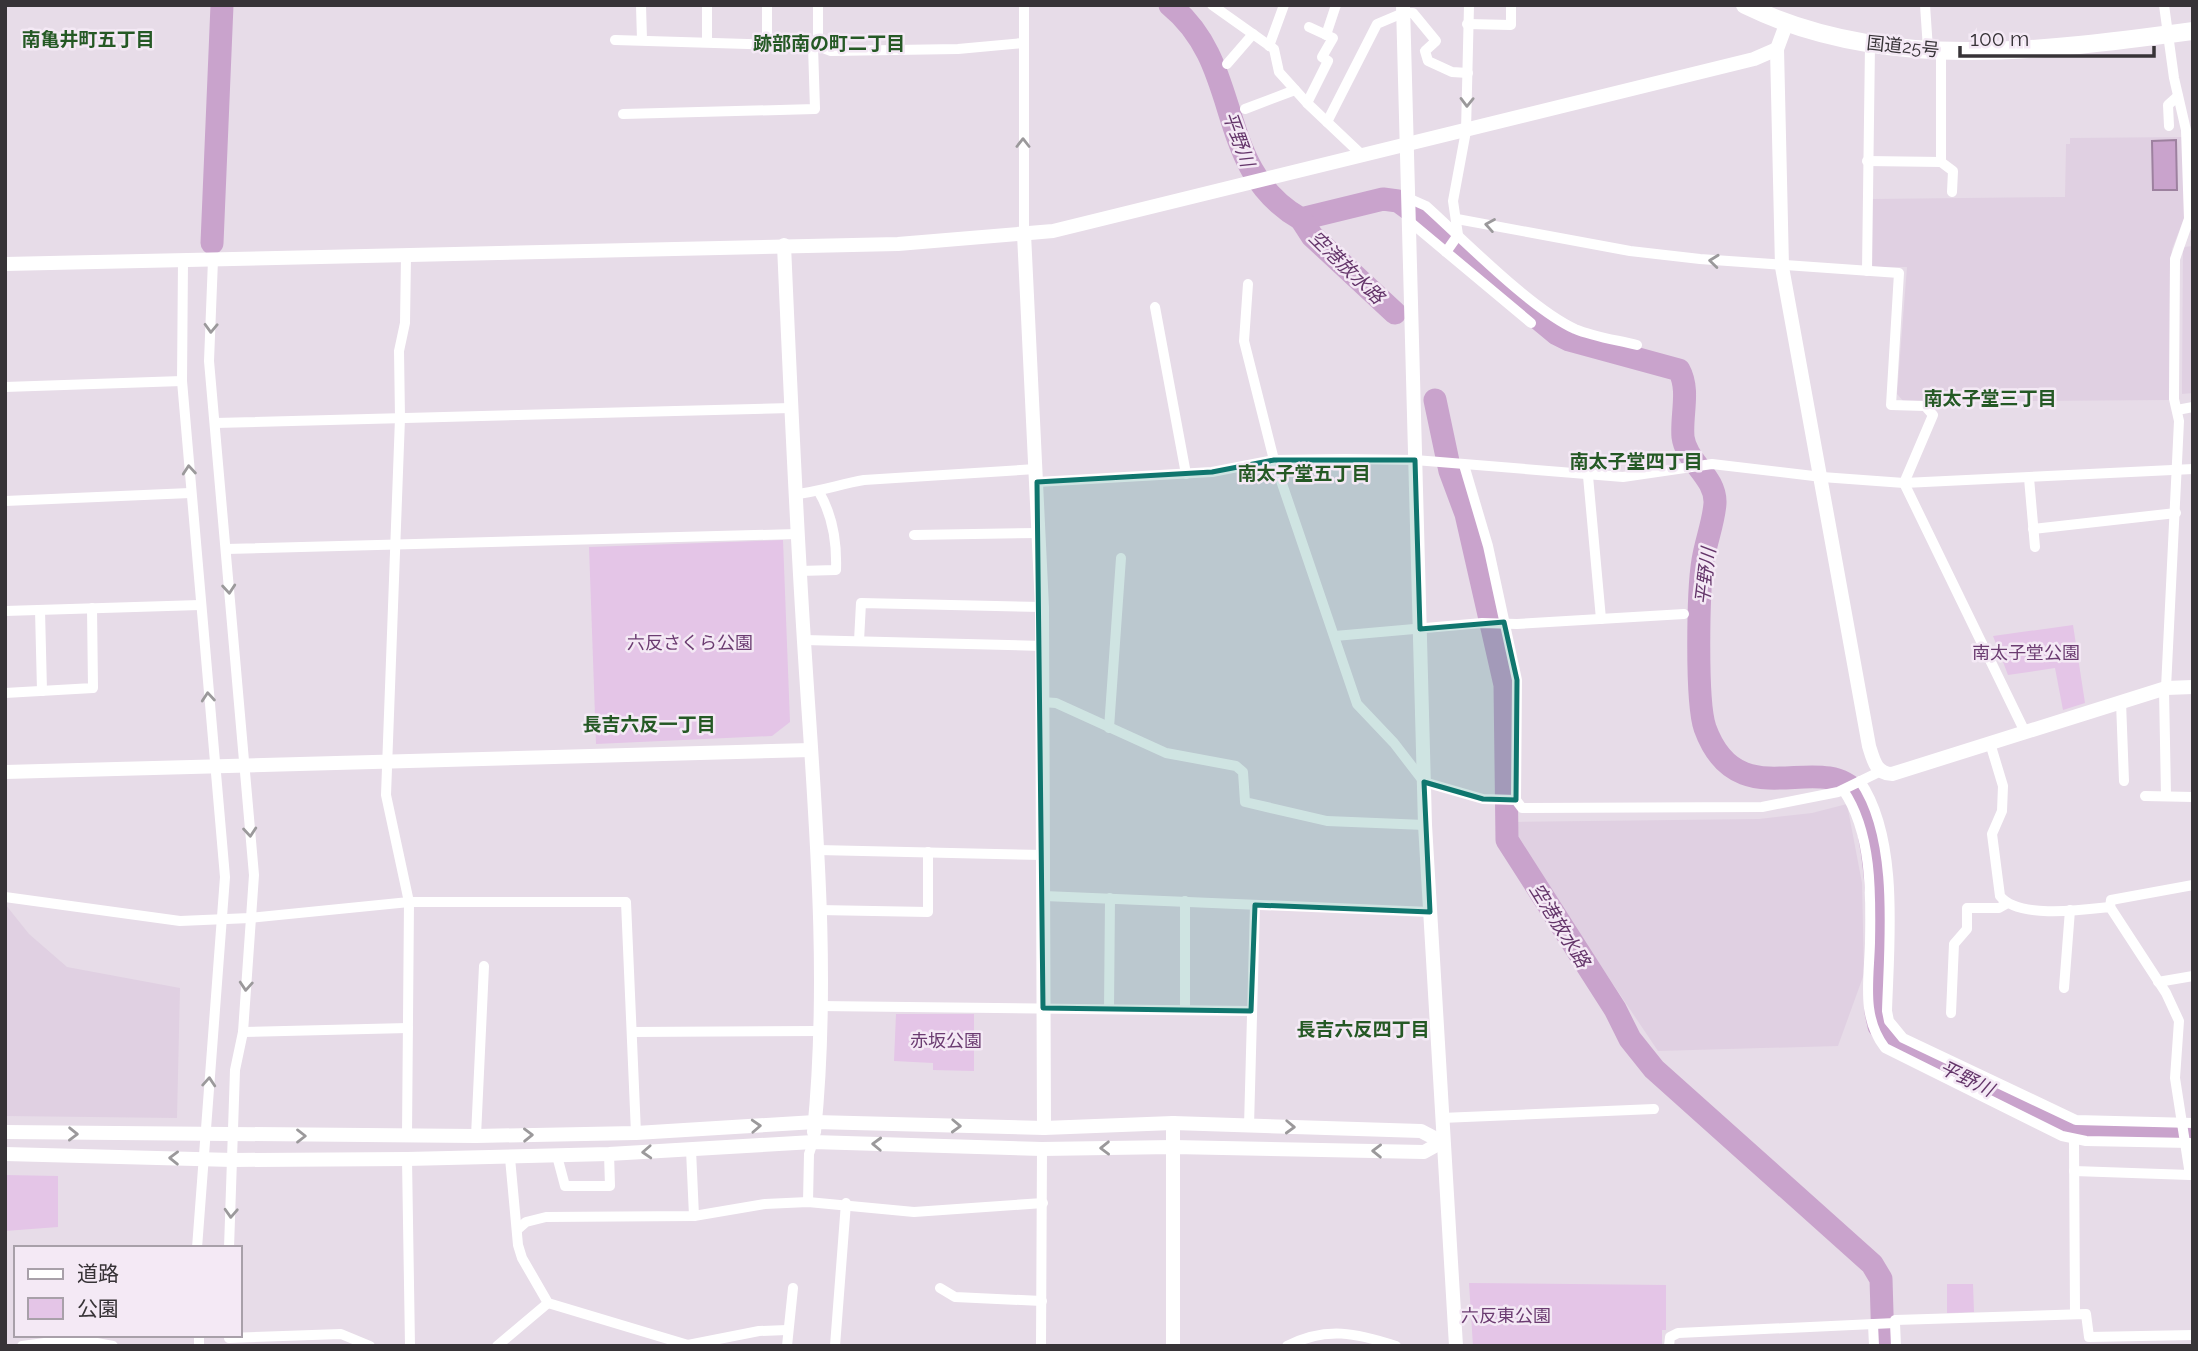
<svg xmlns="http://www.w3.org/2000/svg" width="2198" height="1351" viewBox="0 0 2198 1351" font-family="Raleway,'Noto Sans JP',sans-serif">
<rect width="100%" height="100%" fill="#e7dce8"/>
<g fill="#e0d0e2">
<path d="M2184,137L2186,213L2172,249L2170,268L2169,400L1904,402L1897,394L1907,267H1870V199L2065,197L2066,144H2070V138Z"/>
<path d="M2193,246V393L2182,394L2183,247Z"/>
<path d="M1847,804L1862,883L1864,974L1838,1046L1658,1051L1514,837L1512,822L1759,819L1812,813Z"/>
<path d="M5,904L29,934L67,967L180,988L177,1118L5,1116Z"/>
</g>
<g fill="#e4c5e7">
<path d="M783,540L790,722L772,736L596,744L589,547Z"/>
<path d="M2073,625L2085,703L2063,710L2055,668L2008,675L1993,636Z"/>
<path d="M896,1014H974V1071L933,1070V1063L894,1061Z"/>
<path d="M5,1175L58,1176V1227L5,1231Z"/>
<path d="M1469,1283L1666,1285V1330H1662V1346H1473Z"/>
<path d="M1947,1284H1973L1974,1312L1947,1313Z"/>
</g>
<path fill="#c9a3cc" stroke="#9d819f" stroke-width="2" d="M2176,140L2177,190H2153L2152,141Z"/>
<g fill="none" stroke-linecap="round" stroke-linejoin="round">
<g stroke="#c9a3cc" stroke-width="23">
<path d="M1170,5C1245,66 1213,169 1301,219L1383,199L1398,201L1435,228L1484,274L1557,334L1569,340L1679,370C1690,390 1681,415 1683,437C1686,462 1716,477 1715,503C1714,521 1706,541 1703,560C1698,590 1696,702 1705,728C1738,819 1819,749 1857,793C1866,804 1866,819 1869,833C1881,893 1878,951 1876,1012L1879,1026L1889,1040L2048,1121L2074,1130L2193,1134"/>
<path d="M1301,219L1312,236L1395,313"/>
<path d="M212,243L222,5"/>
<path d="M1435,400L1450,471L1466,514L1505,685L1507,840L1615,1009L1630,1039L1654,1069L1872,1264L1881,1279L1883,1346"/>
</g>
<g stroke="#fff" stroke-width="10">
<path d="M641,5L642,40"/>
<path d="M707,5V42"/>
<path d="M767,5V44"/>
<path d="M818,5V46"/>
<path d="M1024,5V234"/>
<path d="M1212,5L1274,49L1279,72L1307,103L1363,156"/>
<path d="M1925,5L1928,49"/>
<path d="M2164,5L2174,78L2186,130L2189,219L2175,259L2174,399L2179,421L2166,688"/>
<path d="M1467,24L1511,25V5"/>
<path d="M1326,35L1336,5"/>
<path d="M615,40L818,46L831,51L958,49L1023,43"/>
<path d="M1269,46L1284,5"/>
<path d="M1227,64L1253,34"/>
<path d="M1307,103L1328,61L1322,57L1333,38L1309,27"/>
<path d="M1245,109L1295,90"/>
<path d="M623,114L815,109L813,46"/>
<path d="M1327,122L1377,24L1403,13H1413L1436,41L1425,51L1428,61L1452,72L1468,73"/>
<path d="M2169,126L2168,105L2178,96"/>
<path d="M1867,161L1941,162L1953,171L1952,192"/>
<path d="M1941,162V50"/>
<path d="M1408,198L1426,206C1465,241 1530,308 1575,329C1594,337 1617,340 1637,345"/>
<path d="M1457,219L1630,251L1700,259L1899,273L1891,405L1925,406L1933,415L1904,483L2025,732"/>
<path d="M1409,221L1531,323"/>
<path d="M1446,252L1458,235L1453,201L1466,131L1469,5"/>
<path d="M406,256L405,323L399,351L400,418L386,795L409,902L407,1136"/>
<path d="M213,260L209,361L254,875L243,1032L235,1070L229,1248"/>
<path d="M183,261L182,381L225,877L197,1248"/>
<path d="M1867,271L1870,44"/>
<path d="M1248,284L1244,341L1274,460L1357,704L1394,743L1424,782L1483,799L1516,800L1522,808L1762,807L1838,792L1881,771"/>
<path d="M1155,307L1186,474"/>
<path d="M5,387L182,381"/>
<path d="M2177,410L2193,407"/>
<path d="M215,423L791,408"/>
<path d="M1464,465L1488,546L1517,680L1516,800"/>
<path d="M1588,476L1601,619"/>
<path d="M2029,478L2035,547"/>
<path d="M1037,482L1212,472L1274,460L1345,459L1415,460L1623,477L1712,464L1822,477L1904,483L2193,469"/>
<path d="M795,494C819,492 840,484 864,480L1036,469"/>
<path d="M5,501L190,493"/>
<path d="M2033,529L2176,513"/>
<path d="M914,535L1039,533"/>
<path d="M226,549L797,534"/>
<path d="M799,571L836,570C837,542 833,516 819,492"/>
<path d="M40,610L42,691"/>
<path d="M5,611L200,605"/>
<path d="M1335,636L1482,623L1517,624L1684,614"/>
<path d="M804,640L1043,646"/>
<path d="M859,641L861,603L1042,607"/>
<path d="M2164,689L2166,796"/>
<path d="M5,693L93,688L92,608"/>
<path d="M1042,702L1056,703L1166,753L1236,766L1243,772L1245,802L1327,821L1425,825"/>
<path d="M2121,702L2124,781"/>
<path d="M1109,728L1121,558"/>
<path d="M1990,743L2003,786L2002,811L1992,834L2000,896C2018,919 2083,910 2110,907L2166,993L2179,1021L2175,1078L2190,1175L2074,1171"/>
<path d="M1860,781C1900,839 1889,944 1887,1011L1889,1021L1903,1038L2076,1120L2193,1123"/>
<path d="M1843,790C1872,832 1871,894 1870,943C1869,980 1861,1017 1885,1048L2062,1136L2086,1141L2190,1143"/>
<path d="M2145,796L2193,797"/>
<path d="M818,850L1043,855"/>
<path d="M1044,896L1430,912"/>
<path d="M5,897L180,921L250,918L409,902H626L636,1133"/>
<path d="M2110,907L2111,900L2193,885"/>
<path d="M819,910L928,912V852"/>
<path d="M2158,982L2193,976"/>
<path d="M2064,988L2070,910"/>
<path d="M819,1006L1251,1011"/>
<path d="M1109,1009L1110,898"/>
<path d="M1185,1010V901"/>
<path d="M1951,1013L1954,944L1967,929V908H1999L2006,904"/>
<path d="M243,1032L408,1028"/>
<path d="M632,1032L819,1031"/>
<path d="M1441,1118L1654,1109"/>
<path d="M1249,1126L1255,905"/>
<path d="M476,1136L484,966"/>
<path d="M2074,1139L2075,1314"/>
<path d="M691,1150L694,1216"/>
<path d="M557,1156L565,1186H610L609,1154"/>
<path d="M510,1158L518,1245L522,1258L548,1303L688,1345L759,1331L787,1330"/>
<path d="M407,1159L410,1346"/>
<path d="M808,1202L809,1154L813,1142"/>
<path d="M518,1229L526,1222L546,1217L694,1216L765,1204L808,1202L914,1212L1043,1203"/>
<path d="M940,1288L955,1297L1042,1301"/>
<path d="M1895,1323L1896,1346"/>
<path d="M1873,1324L1874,1346"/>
<path d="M199,1335V1346"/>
<path d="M229,1338L341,1334L370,1346"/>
<path d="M22,1346L75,1339L113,1346"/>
<path d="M497,1346L548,1303"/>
<path d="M787,1346L793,1288"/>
<path d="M835,1346L846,1203"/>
<path d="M1041,1346L1042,1149"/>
<path d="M1287,1346C1326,1326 1357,1333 1396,1346"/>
<path d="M1669,1346L1670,1337L1678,1333L1895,1323V1320L2086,1314L2089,1337L2193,1335"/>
</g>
<g stroke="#fff" stroke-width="14">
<path d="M1403,5L1425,825L1456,1346"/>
<path d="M1787,22L1777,49L1782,267L1869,746C1873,759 1876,774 1892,774L2166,688L2193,687"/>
<path d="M1024,234L1042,607L1044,1128"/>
<path d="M784,245C790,383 796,520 805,657C815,814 830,974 814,1132"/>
<path d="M5,264L898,244L1053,231L1754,59L1777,49"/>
<path d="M5,772L811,750"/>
<path d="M5,1132L476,1136L636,1133L815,1122L1044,1128L1173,1123L1421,1131L1442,1142"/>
<path d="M5,1154L233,1160L407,1159L609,1154L813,1142L1042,1149L1173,1147L1424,1152L1442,1142"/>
<path d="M1173,1346V1123"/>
</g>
<path stroke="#fff" stroke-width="18" d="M1745,5C1884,73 2045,51 2193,31"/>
</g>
<defs><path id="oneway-chevron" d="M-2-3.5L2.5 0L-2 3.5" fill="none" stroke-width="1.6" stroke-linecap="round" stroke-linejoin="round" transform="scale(1.75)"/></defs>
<g stroke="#9b999b">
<use href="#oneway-chevron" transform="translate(1467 102) rotate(91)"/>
<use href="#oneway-chevron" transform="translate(1023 143) rotate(-90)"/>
<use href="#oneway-chevron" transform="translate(1490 225) rotate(-170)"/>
<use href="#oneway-chevron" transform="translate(1714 261) rotate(-174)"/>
<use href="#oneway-chevron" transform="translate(211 328) rotate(92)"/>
<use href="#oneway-chevron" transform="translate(189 470) rotate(-95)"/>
<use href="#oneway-chevron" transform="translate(229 589) rotate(85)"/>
<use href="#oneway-chevron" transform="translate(208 697) rotate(-95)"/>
<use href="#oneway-chevron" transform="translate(250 832) rotate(85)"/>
<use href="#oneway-chevron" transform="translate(246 986) rotate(94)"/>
<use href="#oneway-chevron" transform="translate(209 1082) rotate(-86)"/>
<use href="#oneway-chevron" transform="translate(756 1126) rotate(-3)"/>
<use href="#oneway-chevron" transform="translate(956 1126) rotate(2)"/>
<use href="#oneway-chevron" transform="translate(1290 1127) rotate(2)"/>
<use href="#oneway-chevron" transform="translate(73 1134) rotate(1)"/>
<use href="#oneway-chevron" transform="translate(528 1135) rotate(-1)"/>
<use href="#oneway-chevron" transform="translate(301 1136)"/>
<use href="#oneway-chevron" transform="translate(877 1144) rotate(-178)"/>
<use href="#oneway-chevron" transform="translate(1105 1148) rotate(179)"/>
<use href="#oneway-chevron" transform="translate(1377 1151) rotate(-179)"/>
<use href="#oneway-chevron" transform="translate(647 1152) rotate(177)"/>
<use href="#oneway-chevron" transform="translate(174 1158) rotate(-179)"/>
<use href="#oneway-chevron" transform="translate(231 1213) rotate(93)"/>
</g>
<path fill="#0f766e" fill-opacity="0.2" stroke="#0f766e" stroke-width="5" stroke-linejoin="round" d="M1274,460H1415L1420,629L1504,622L1517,680L1516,800L1483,799L1424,782L1430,912L1255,905L1251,1011L1043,1008L1037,482L1212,472Z"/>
<g text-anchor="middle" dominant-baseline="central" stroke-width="5" stroke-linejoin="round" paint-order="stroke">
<g font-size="18" fill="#373337" stroke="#f4e9f5">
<text transform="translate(1903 46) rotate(6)">国道25号</text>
</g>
<g font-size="18" fill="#6b3c71" stroke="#f4e9f5">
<text x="690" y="642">六反さくら公園</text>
<text x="2026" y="652">南太子堂公園</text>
<text x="946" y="1040">赤坂公園</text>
<text x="1506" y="1315">六反東公園</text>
</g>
<g font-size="19" font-weight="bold" fill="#255925" stroke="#f4e9f5">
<text x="88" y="39">南亀井町五丁目</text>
<text x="829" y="43">跡部南の町二丁目</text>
<text x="1990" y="398">南太子堂三丁目</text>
<text x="1636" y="461">南太子堂四丁目</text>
<text x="1304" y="473">南太子堂五丁目</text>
<text x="649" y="724">長吉六反一丁目</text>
<text x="1363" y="1029">長吉六反四丁目</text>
</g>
<g font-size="19" font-style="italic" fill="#64356a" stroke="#f4e9f5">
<text transform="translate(1239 139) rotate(70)">平野川</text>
<text transform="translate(1347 267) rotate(44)">空港放水路</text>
<text transform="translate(1705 576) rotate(-83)">平野川</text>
<text transform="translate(1560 925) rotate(58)">空港放水路</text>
<text transform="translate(1967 1078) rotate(26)">平野川</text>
</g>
</g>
<rect width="2198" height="1351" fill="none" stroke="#373337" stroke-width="14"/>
<rect x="14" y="1246" width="228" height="91" fill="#f4e9f5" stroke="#a8a0a9" stroke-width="2"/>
<rect x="28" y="1269" width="35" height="10" fill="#ffffff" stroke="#a8a0a9" stroke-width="2"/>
<text x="77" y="1281" font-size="21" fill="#373337">道路</text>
<rect x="28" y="1298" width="35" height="21" fill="#e4c5e7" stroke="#a8a0a9" stroke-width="2"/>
<text x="77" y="1316" font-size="21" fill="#373337">公園</text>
<path d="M1960 46v10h194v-10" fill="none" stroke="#373337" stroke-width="3.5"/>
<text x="1970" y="46" font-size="21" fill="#373337" stroke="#f4e9f5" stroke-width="5" paint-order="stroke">100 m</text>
</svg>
